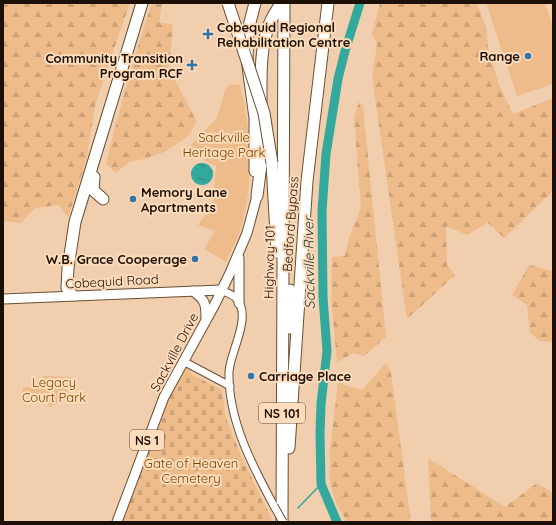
<svg xmlns="http://www.w3.org/2000/svg" width="556" height="525" viewBox="0 0 556 525" font-family="Quicksand,sans-serif">
<defs>
<pattern id="forest-firs" width="22" height="20" patternUnits="userSpaceOnUse"><rect width="22" height="20" fill="#eebc8b"/><path d="M5 1l3.5 6h-7zM16 11l3.5 6h-7z" fill="#cca176"/></pattern>
<pattern id="cemetery-stones" width="16" height="16" patternUnits="userSpaceOnUse"><rect width="16" height="16" fill="#eebc8b"/><path d="M2 7V4a2 2 0 0 1 4 0v3zM10 15v-3a2 2 0 0 1 4 0v3z" fill="#cca176"/></pattern>
<pattern id="water-ripples" width="26" height="14" patternUnits="userSpaceOnUse"><rect width="26" height="14" fill="#33a89d"/><path d="M2 4q2-2 4 0t4 0M15 11q2-2 4 0t4 0" fill="none" stroke="#2a877e"/></pattern>
</defs>
<rect width="100%" height="100%" fill="#f0ceae"/>
<g fill="url(#forest-firs)">
<path d="M3,3H130L111,57L95,106L87,157L68,218L59,205L35,208L21,223L3,221Z"/>
<path d="M152,3H162L159,23L173,24L169,68L197,122L189,135L177,144L164,152L144,159L129,162L116,173L106,164C119,110 134,56 152,3Z"/>
<path d="M380,3H477L486,27L488,48L499,85L513,114L553,98V191L504,238L488,223L467,235L446,226L447,265L455,275L407,319L372,77L377,44L372,35Z"/>
<path d="M359,102L363,106L386,337L364,356L354,353L337,362L331,299L332,257L345,256L349,238L361,207L354,117Z"/>
<path d="M529,265L553,271V342L540,341L530,333L527,305L512,295Z"/>
<path d="M386,363L391,373L411,522H347L337,505L330,484V449L339,374L344,385L362,390Z"/>
<path d="M428,458L505,507L537,483L553,493V522H431Z"/>
</g>
<path fill="url(#cemetery-stones)" d="M183,360L193,375L222,390L226,418L241,456L273,522H117Z"/>
<g fill="#eebc8b">
<path d="M486,3H545L553,27V84L517,96Z"/>
<path d="M230,84L240,85C252,131 254,182 241,228C238,239 231,250 226,262L204,249L215,231L198,225L213,204L216,166L205,161L200,152H184L217,118L225,90Z"/>
<path d="M43,376L72,377L66,398L50,407C41,396 38,395 23,396V387L38,388V383H43Z"/>
</g>
<circle fill="url(#water-ripples)" cx="202" cy="174" r="11"/>
<g fill="none" stroke-linecap="round" stroke-linejoin="round">
<path stroke="#33a89d" stroke-width="1.5" d="M298,508L321,484"/>
<path stroke="#33a89d" stroke-width="9" d="M337,522L321,484L320,433L321,404L327,351L323,297L322,211L326,154L338,79L345,51L360,3"/>
<g stroke="#6b4f32" stroke-width="9">
<g id="minor">
<path d="M221,290C225,292 231,294 235,297C254,315 230,351 229,372C228,420 252,465 274,506"/>
<path d="M183,361L230,386"/>
</g>
</g>
<g stroke="#6b4f32" stroke-width="11">
<g id="major">
<path d="M239,258V303"/>
<path d="M193,291C205,300 206,303 206,318"/>
<path d="M3,299L221,290"/>
<path d="M117,522L164,397L215,304L230,273L247,233L257,196"/>
</g>
</g>
<g stroke="#6b4f32" stroke-width="13">
<g id="highway">
<path d="M261,102C261,76 260,48 269,25C272,17 277,10 281,3"/>
<path d="M272,163L277,252"/>
<path d="M255,171V118L247,59L248,30L255,3"/>
<path d="M94,177L93,190L103,199"/>
<path d="M257,196L262,157V121"/>
<path d="M72,295L67,288L68,268L75,222L142,3"/>
<path d="M290,328V290"/>
<path d="M289,448L307,181L328,3"/>
<path d="M282,522L284,3"/>
</g>
</g>
<use href="#minor" stroke="#fff" stroke-width="7"/>
<use href="#major" stroke="#fff" stroke-width="9"/>
<use href="#highway" stroke="#fff" stroke-width="11"/>
<g stroke="#6b4f32" stroke-width="9" stroke-linecap="butt">
<path id="minor-bridge" d="M274,506L283,522"/>
</g>
<g stroke="#6b4f32" stroke-width="13" stroke-linecap="butt">
<path id="highway-bridge" d="M228,3L264,113L272,163"/>
</g>
<use href="#minor-bridge" stroke="#fff" stroke-width="7"/>
<use href="#highway-bridge" stroke="#fff" stroke-width="11"/>
</g>
<g fill="#3074aa" stroke="#fedbbb" stroke-width="1.5">
<path d="M206 28h4v4h4v4h-4v4h-4v-4h-4v-4h4z"/>
<circle cx="528" cy="56" r="4"/>
<path d="M190 59h4v4h4v4h-4v4h-4v-4h-4v-4h4z"/>
<circle cx="133" cy="199" r="4"/>
<circle cx="195" cy="259" r="4"/>
<circle cx="251" cy="376" r="4"/>
</g>
<g text-anchor="middle" dominant-baseline="central" stroke-width="4" stroke-linejoin="round" paint-order="stroke">
<g fill="#fedbbb" stroke="#604d3c" stroke-width="1">
<rect x="259" y="403" width="46" height="20" rx="3"/>
<rect x="130" y="430" width="34" height="20" rx="3"/>
</g>
<g font-size="12" font-weight="bold" fill="#1c1005">
<text x="282" y="413">NS 101</text>
<text x="147" y="440">NS 1</text>
</g>
<g font-size="13" font-weight="bold" fill="#1c1005" stroke="#fedbbb" text-anchor="start">
<text x="217" y="27">Cobequid Regional<tspan x="217" dy="15">Rehabilitation Centre</tspan></text>
<text x="520" y="56" text-anchor="end">Range</text>
<text x="183" y="58" text-anchor="end">Community Transition<tspan x="183" dy="15">Program RCF</tspan></text>
<text x="141" y="192">Memory Lane<tspan x="141" dy="15">Apartments</tspan></text>
<text x="187" y="259" text-anchor="end">W.B. Grace Cooperage</text>
<text x="259" y="376">Carriage Place</text>
</g>
<g font-size="13" fill="#754504" stroke="#fedbbb">
<text x="224" y="137">Sackville<tspan x="224" dy="15">Heritage Park</tspan></text>
<text x="54" y="382">Legacy<tspan x="54" dy="15">Court Park</tspan></text>
<text x="191" y="463">Gate of Heaven<tspan x="191" dy="15">Cemetery</tspan></text>
</g>
<g font-size="13" fill="#1c1005" stroke="#fedbbb">
<text transform="translate(290 224) rotate(-86)">Bedford Bypass</text>
<text transform="translate(269 262) rotate(-89)">Highway 101</text>
<text transform="translate(112 281) rotate(-3)">Cobequid Road</text>
<text transform="translate(174 352) rotate(-62)">Sackville Drive</text>
</g>
<g font-size="14" font-style="italic" fill="#223b38" stroke="#fedbbb">
<text transform="translate(309 263) rotate(-91)">Sackville River</text>
</g>
</g>
<rect width="556" height="525" fill="none" stroke="#1c1005" stroke-width="8"/>
</svg>
